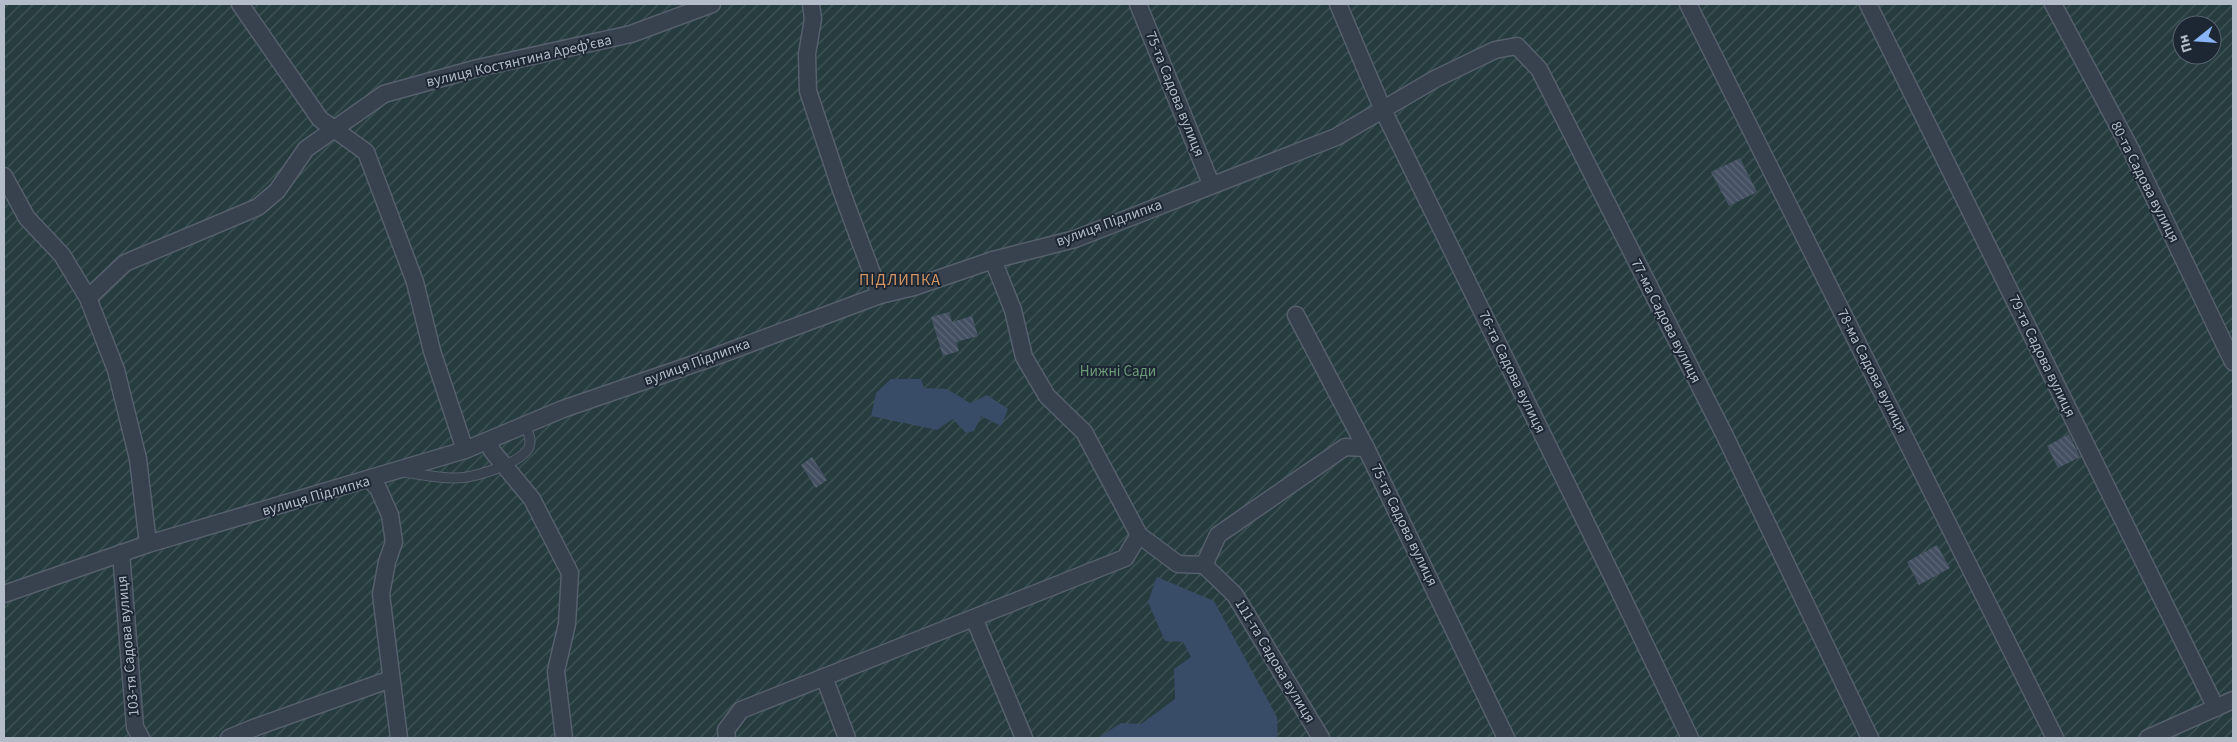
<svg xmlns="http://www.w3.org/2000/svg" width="2237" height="742" viewBox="0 0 2237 742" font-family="'Source Sans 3',sans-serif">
<defs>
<pattern id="garden-furrows" width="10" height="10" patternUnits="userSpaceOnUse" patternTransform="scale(1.25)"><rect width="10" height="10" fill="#263c3f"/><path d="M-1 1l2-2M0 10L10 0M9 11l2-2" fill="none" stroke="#435659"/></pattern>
<pattern id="building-back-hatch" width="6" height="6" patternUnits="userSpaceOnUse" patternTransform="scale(1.25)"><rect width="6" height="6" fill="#455162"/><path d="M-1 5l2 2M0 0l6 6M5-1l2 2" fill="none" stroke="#5d6877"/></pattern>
</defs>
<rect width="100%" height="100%" fill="#242f3e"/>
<path fill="url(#garden-furrows)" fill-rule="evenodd" d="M4,4H2233V738H4ZM2182,25H2212V55H2182Z"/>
<g fill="#394c67">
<path d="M891,379H921L924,388L947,389L970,403L987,395L1008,409L1001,426L981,416L974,431L966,433L953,419L937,430L871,416L876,393Z"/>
<path d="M1157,577L1214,601L1277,717L1278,738H1098L1121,723L1141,724L1175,699L1174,669L1191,657L1183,642L1165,641L1148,602Z"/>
</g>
<g fill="url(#building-back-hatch)">
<path d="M1740,158L1757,192L1729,206L1711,172Z"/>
<path d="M949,312L952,322L972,316L978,336L956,342L959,351L943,356L931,317Z"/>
<path d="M2069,434L2080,457L2058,468L2047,446Z"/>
<path d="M812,457L827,480L816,488L801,465Z"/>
<path d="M1937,545L1950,568L1919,585L1907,562Z"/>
</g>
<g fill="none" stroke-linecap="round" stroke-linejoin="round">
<g stroke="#565f6c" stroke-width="11">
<path id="lane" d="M403,472C419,474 437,478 453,478C471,479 521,464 529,447C532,440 528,432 525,425"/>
</g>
<g stroke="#565f6c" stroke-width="19">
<g id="street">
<path d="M240,4L320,119L366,152L415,282L432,351L465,450"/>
<path d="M811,4L813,19L807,54L808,91L841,190L880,295"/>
<path d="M1138,4L1211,184"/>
<path d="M1338,4L1383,110L1617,586L1690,738"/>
<path d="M1688,4L2055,738"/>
<path d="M1868,4L2216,708"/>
<path d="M2053,4L2131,150L2233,362"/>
<path d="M4,176L27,218L62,255L88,298L116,370L138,459L148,544"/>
<path d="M993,260L1013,310L1024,357L1047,396L1084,432L1139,535L1178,564L1204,565L1235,595L1321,738"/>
<path d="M88,298L125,263L258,207L277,191L306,149L384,94L478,68L631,34L712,4"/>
<path d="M1296,315L1366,448L1506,738"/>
<path d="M487,441L493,452L532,499L570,573L567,624L556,671L564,738"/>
<path d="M370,480L378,488L390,515L394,542L387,562L381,594L399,738"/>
<path d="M121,553L135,727L141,738"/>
<path d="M1204,565L1218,535L1345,447L1366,448"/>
<path d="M4,594L148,544L465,450L563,409L714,357L880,295L914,287L993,260L1075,239L1336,137L1435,79L1495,50L1517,46L1539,69L1725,436L1870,738"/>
<path d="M974,618L1024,738"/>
<path d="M824,677L847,738"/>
<path d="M229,738L256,727L391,679"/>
<path d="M727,738L726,730L741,710L1125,558L1139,535"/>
<path d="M2148,738L2233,700"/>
</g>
</g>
<use href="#lane" stroke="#38414e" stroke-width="9"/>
<use href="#street" stroke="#38414e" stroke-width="16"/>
</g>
<g text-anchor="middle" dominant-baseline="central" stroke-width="4" stroke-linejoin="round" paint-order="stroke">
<g font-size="15" fill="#b4bcc9" stroke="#1d2633">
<text transform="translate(519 61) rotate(-13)">вулиця Костянтина Арефʼєва</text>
<text transform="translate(1175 94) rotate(68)">75-та Садова вулиця</text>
<text transform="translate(2145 182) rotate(63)">80-та Садова вулиця</text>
<text transform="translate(1109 223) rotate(-20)">вулиця Підлипка</text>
<text transform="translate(1666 321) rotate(63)">77-ма Садова вулиця</text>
<text transform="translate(2042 356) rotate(64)">79-та Садова вулиця</text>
<text transform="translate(697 362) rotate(-20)">вулиця Підлипка</text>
<text transform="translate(1872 371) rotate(63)">78-ма Садова вулиця</text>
<text transform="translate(1512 372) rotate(64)">76-та Садова вулиця</text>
<text transform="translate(316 496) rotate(-16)">вулиця Підлипка</text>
<text transform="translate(1404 525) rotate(64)">75-та Садова вулиця</text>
<text transform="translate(128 646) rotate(-95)">103-тя Садова вулиця</text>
<text transform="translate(1275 661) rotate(59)">111-та Садова вулиця</text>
</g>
<g font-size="15" fill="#6b9a76" stroke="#1d2633">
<text x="1118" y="371">Нижні Сади</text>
</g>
<g font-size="16" letter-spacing="1" fill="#d59563" stroke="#1d2633">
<text x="900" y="280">ПІДЛИПКА</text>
</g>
</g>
<rect width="2237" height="742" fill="none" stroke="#b4bcc9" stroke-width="10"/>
<g transform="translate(2197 40) rotate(253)"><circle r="24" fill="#1d2633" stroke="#59626f"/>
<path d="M0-4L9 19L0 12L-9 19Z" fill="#8ab4f8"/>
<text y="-8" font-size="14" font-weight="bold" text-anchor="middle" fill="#b4bcc9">Пн</text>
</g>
</svg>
